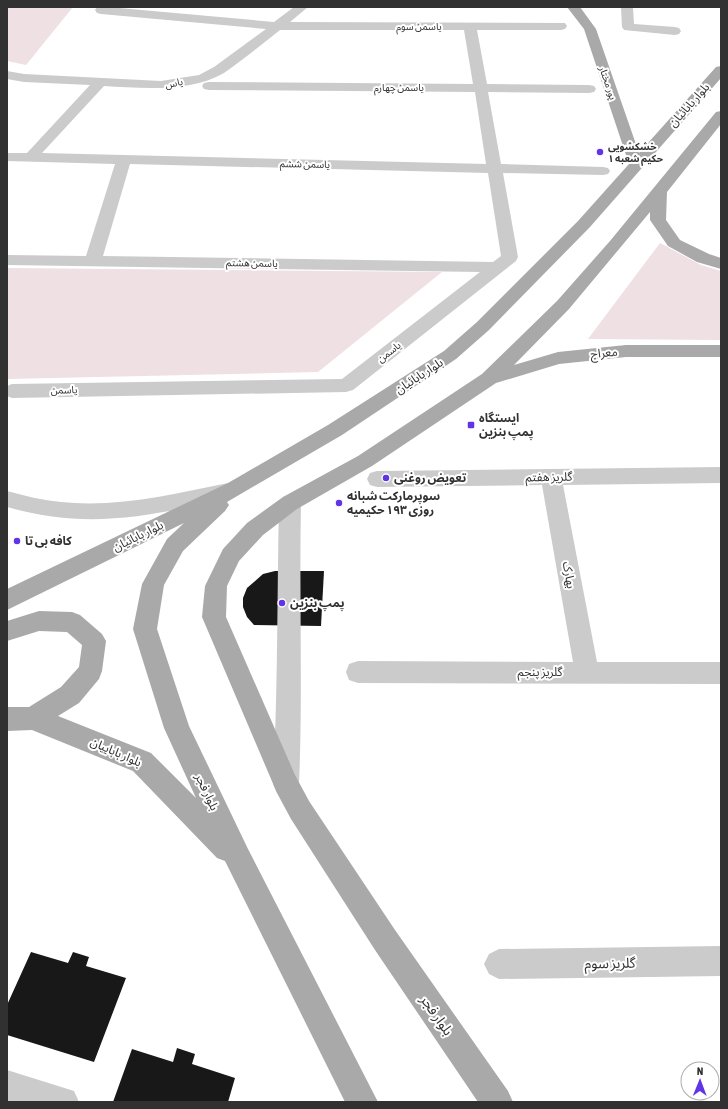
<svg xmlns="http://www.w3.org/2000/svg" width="728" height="1109" viewBox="0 0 728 1109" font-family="'Asap Condensed','Noto Sans Arabic',sans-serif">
<rect width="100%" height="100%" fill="#fff"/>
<g fill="#eee0e3">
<path d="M7,7H73L26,65L7,61Z"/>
<path d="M660,243L701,265L721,271V340L588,339Z"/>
<path d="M7,268L442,272L318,372L7,379Z"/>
</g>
<g fill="#181818">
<path d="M275,571H324L321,626L254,625L247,617L243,607V598L247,588L263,574Z"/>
<path d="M31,952L68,963L73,952L89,957L86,966L126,978L94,1062L7,1035V1005Z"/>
<path d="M177,1048L195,1054L192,1064L235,1078L228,1102H113L132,1049L173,1062Z"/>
</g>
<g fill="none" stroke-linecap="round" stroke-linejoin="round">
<g fill="#cbcbcb" fill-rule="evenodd">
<path d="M97,7H108L274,22L294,7H308L290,22L565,23L567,26L565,29L561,30H477L487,84L589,85L594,86L596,89L594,92L589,93L488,92L501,164L603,167L608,168L610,171L608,174L603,175L503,173L518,257L516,261L353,390L346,392L12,398L7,396V386L12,384L342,379L480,272L7,265V255L86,256L115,164L7,161V153H27L90,85L24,82L7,79V71L24,74L161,81L199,75L214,67L266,29L101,14L97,13L95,10ZM280,30H464L473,84L209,82L204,83L202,86L204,89L209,90L475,92L486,164L42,153L104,86C141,88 190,93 224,73C243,60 262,44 280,30ZM130,164L488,173L501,256L493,262L103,256Z"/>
<path d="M621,7H633L634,24L675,27L679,28L681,31L679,34L675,35L624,30L622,27Z"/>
<path d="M721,467V483L563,485L597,662H721V684L358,683L349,680L346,672L349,664L358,661L573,662L542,485L377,487L370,485L367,479L370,473L377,471Z"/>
<path d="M228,483L235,485L238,491L235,497C219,502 202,505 185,508C120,521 71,525 7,507V491C25,496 42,500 61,502C117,508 174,494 228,483Z"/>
<path d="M290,495L297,497L301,503C299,597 303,690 299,784L295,793L286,797L277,793L273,784C278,690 277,597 279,503L283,497Z"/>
<path d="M721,946V976L499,979L489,974L484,964L489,954L499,949Z"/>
<path d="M7,1070L74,1091L79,1102H7Z"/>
</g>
<g fill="#a9a9a9" fill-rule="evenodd">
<path d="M567,7H580L596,29L639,153L716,67L721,66V78L590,227L489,330L456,359L342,435L227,502L229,505L225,511L183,551L164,585L157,629L189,726L248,849L378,1102H345L225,861L217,858L133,771L32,730L7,731V707H29L61,687L79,667L82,645L67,632L39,631L7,641V621L39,611L72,612L80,615L102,634L106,641L102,671L99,679L79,703L58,716L151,753L196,798L164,728L133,629L142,584L167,539L184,523L7,610V589L228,483L328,425L444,351L477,322L578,221L629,164L584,29Z"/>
<path d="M721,111V124L667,192L666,220L680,240L709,254L721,258V269L697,262L668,246L650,220V212L569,309L514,365L558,352L626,345H721V357H626L559,364L496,383L372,466L297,509L263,535L239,561L227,586L226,617L295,775L309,801L395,930L508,1091L513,1102H478L375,950L291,819L277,793L202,617L205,586L223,549L247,523L283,497L358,456L482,374L557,301L610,241L716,112Z"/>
</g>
</g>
<g fill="#6135e7" stroke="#fff" stroke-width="1.5">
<circle cx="600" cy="152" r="4"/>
<rect x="467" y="421" width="8" height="8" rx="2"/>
<circle cx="386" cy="478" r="4"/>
<circle cx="339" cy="503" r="4"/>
<circle cx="17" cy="541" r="4"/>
<circle cx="282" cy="603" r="4"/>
</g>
<g text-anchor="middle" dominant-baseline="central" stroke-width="4" stroke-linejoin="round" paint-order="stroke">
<g font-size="10" fill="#313131" stroke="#fff">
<text x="419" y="26">یاسمن سوم</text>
<text transform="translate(174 83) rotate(-11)">یاس</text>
<text transform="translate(608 83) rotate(71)">پور مختار</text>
<text x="399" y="87">یاسمن چهارم</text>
<text transform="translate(305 164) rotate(1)">یاسمن ششم</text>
<text transform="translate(252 263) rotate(1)">یاسمن هشتم</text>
<text transform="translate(389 352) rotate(-38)">یاسمن</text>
<text transform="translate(64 390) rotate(-1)">یاسمن</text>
</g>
<g font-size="10" font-weight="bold" fill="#313131" stroke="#fff" text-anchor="start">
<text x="608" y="146">خشکشویی<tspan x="608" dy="12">حکیم شعبه ۱</tspan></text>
</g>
<g font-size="12" fill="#313131" stroke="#fff">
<text transform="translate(689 105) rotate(-48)">بلوار بابائیان</text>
<text transform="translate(604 353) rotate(-6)">معراج</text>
<text transform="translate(419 376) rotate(-33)">بلوار بابائیان</text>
<text transform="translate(549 477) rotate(-1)">گلریز هفتم</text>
<text transform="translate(138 536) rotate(-26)">بلوار بابائیان</text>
<text transform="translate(569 575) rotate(80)">بهارک</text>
<text x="540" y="672">گلریز پنجم</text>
<text transform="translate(116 752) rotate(24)">بلوار باباییان</text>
<text transform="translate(207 792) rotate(65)">بلوار فجر</text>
</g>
<g font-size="12" font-weight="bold" fill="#313131" stroke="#fff" text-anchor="start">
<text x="479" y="418">ایستگاه<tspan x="479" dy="14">پمپ بنزین</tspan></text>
<text x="394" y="478">تعویض روغنی</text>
<text x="347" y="496">سوپرمارکت شبانه<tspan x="347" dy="14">روزی ۱۹۳ حکیمیه</tspan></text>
<text x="25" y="541">کافه بی تا</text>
<text x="290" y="603">پمپ بنزین</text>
</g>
<g font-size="14" fill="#313131" stroke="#fff">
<text transform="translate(610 963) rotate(-1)">گلریز سوم</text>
<text transform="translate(437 1015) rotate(55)">بلوار فجر</text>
</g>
</g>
<rect width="728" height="1109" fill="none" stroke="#313131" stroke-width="16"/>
<g transform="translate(700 1081) rotate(1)"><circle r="19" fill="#ffffff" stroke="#adadad"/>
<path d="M0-3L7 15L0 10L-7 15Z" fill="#6135e7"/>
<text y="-6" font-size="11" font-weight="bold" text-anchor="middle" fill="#313131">N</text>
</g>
</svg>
